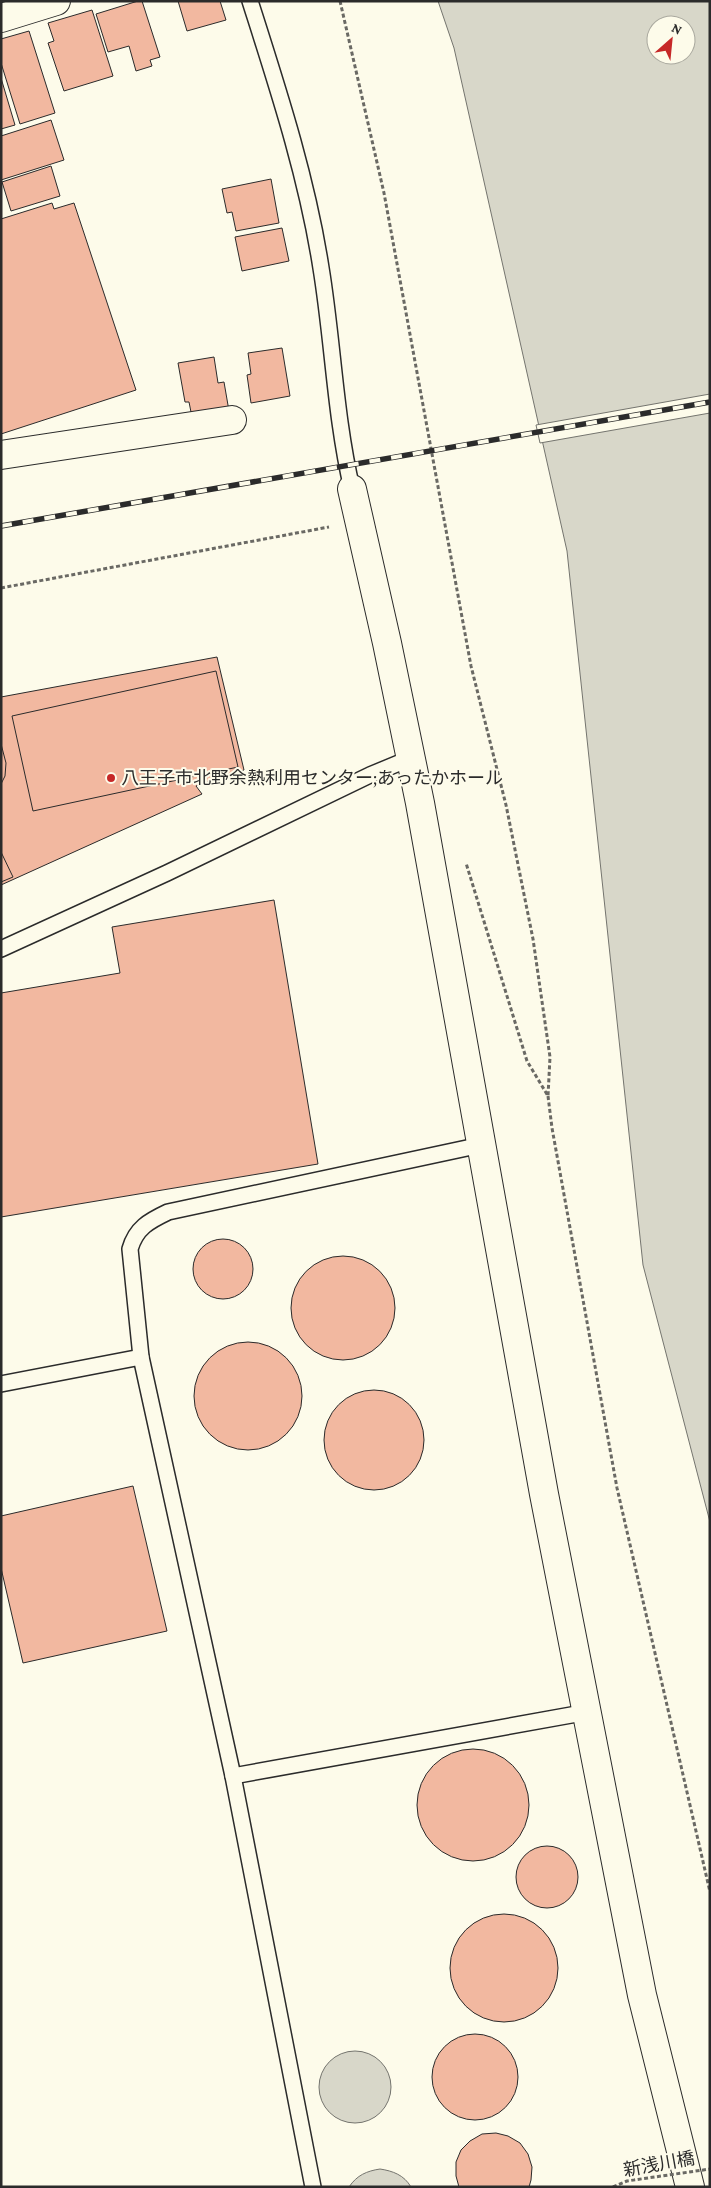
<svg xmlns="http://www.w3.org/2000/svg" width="711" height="2188" viewBox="0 0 711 2188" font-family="'Crimson Pro','Noto Sans JP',serif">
<rect width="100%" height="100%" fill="#fdfbea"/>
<g fill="#d8d7c9" stroke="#74746e" fill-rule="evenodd">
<path d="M438,1H710V1522L643,1265L567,551L454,48ZM656,25H686V55H656Z"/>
<circle cx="355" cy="2087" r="36"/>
<path d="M380,2169C393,2171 404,2175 411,2187H349C357,2175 367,2171 380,2169Z"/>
</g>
<path fill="#fdfbea" stroke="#74746e" d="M710,394V413L540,443L536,425Z"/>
<g fill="#f2b8a0" stroke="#2b2b2b">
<path d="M138,1H142L160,57L150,60L152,66L136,71L129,46L108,52L96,14Z"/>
<path d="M178,1H220L226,20L187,31Z"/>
<path d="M92,10L113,76L64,91L48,43L54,41L48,23Z"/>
<path d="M29,31L55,113L20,124L1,63V39Z"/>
<path d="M1,78L15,125L1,129Z"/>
<path d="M51,120L64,160L1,180V136Z"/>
<path d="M51,166L60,196L11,211L2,182Z"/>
<path d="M271,179L279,223L236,231L232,212L227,213L222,189Z"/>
<path d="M52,203L54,209L74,203L136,390L1,434V219Z"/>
<path d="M282,228L289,261L242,271L235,237Z"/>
<path d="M282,348L290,396L251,403L247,375L251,374L248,353Z"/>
<path d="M214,357L218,383L224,382L229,411L192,417L189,402H185L178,363Z"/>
<path d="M217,657L244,770L196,786L202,794L1,885V697Z"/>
<path d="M216,671L238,767L33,811L12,716Z"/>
<path d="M1,744L6,763L5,776L1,784Z"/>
<path d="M1,852L13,877L1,882Z"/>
<path d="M274,900L318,1164L1,1217V993L120,973L112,927Z"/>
<circle cx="223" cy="1269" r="30"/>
<circle cx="343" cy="1308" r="52"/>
<circle cx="248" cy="1396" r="54"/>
<circle cx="374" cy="1440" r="50"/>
<path d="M133,1486L167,1631L23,1663L1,1568V1516Z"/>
<circle cx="473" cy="1805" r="56"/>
<circle cx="547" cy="1877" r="31"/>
<circle cx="504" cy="1968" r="54"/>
<circle cx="475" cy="2077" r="43"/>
<path d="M496,2133L508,2136L520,2143L528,2154L532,2167L531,2180L529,2187H459L456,2176V2162L461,2150L470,2141L482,2134Z"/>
</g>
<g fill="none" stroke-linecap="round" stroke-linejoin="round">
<g stroke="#2b2b2b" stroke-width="18">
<g id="service">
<path d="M250,1C278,89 307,177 321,268C333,341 335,416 352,489"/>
<path d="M1,949L167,873L370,775L411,758"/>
<path d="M1,1384L141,1357"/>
<path d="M233,1776L588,1712"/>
<path d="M313,2187L233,1776L141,1357L130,1249C136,1228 149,1221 168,1212L481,1145"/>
</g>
</g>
<g stroke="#2b2b2b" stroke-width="30">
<g id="minor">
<path d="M1,18L56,1"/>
<path d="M1,455L232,420"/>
<path d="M352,489L387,643L420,803L544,1494L642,1995L690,2187"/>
</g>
</g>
<g stroke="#6a6964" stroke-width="3" stroke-dasharray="4 2.5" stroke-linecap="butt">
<path d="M340,1L384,193L471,666L506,805L533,939L550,1057L548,1096L527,1061L466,863"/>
<path d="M1,588L329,527"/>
<path d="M548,1096L552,1128L617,1488L710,1892"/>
</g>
<use href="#service" stroke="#fdfbea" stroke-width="15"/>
<use href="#minor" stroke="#fdfbea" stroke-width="28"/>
<g stroke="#2b2b2b" stroke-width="5.5">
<path id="rail" d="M1,526L710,402"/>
</g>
<use href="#rail" stroke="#fdfbea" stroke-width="4" stroke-dasharray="11" stroke-linecap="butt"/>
<path stroke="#6a6964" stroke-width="3" stroke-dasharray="4 2.5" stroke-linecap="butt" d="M613,2187L627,2181L710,2169"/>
</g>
<circle fill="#c62828" stroke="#fdfbea" stroke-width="2" cx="111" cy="778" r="5"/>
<g text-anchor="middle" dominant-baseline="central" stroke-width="4" stroke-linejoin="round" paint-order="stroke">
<g font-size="18" fill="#2b2b2b" stroke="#fdfbea" text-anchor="start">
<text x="121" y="778">八王子市北野余熱利用センター;あったかホール</text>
</g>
<g font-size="18" fill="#2b2b2b" stroke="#fdfbea">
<text transform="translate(659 2164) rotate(-10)">新浅川橋</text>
</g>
</g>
<rect width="711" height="2188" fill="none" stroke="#2b2b2b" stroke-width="5"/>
<g transform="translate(671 40) rotate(27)"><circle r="24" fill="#fdfbea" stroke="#a9a89e"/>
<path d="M0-4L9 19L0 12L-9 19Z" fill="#c62828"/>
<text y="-8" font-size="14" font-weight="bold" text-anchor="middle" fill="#2b2b2b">N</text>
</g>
</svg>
